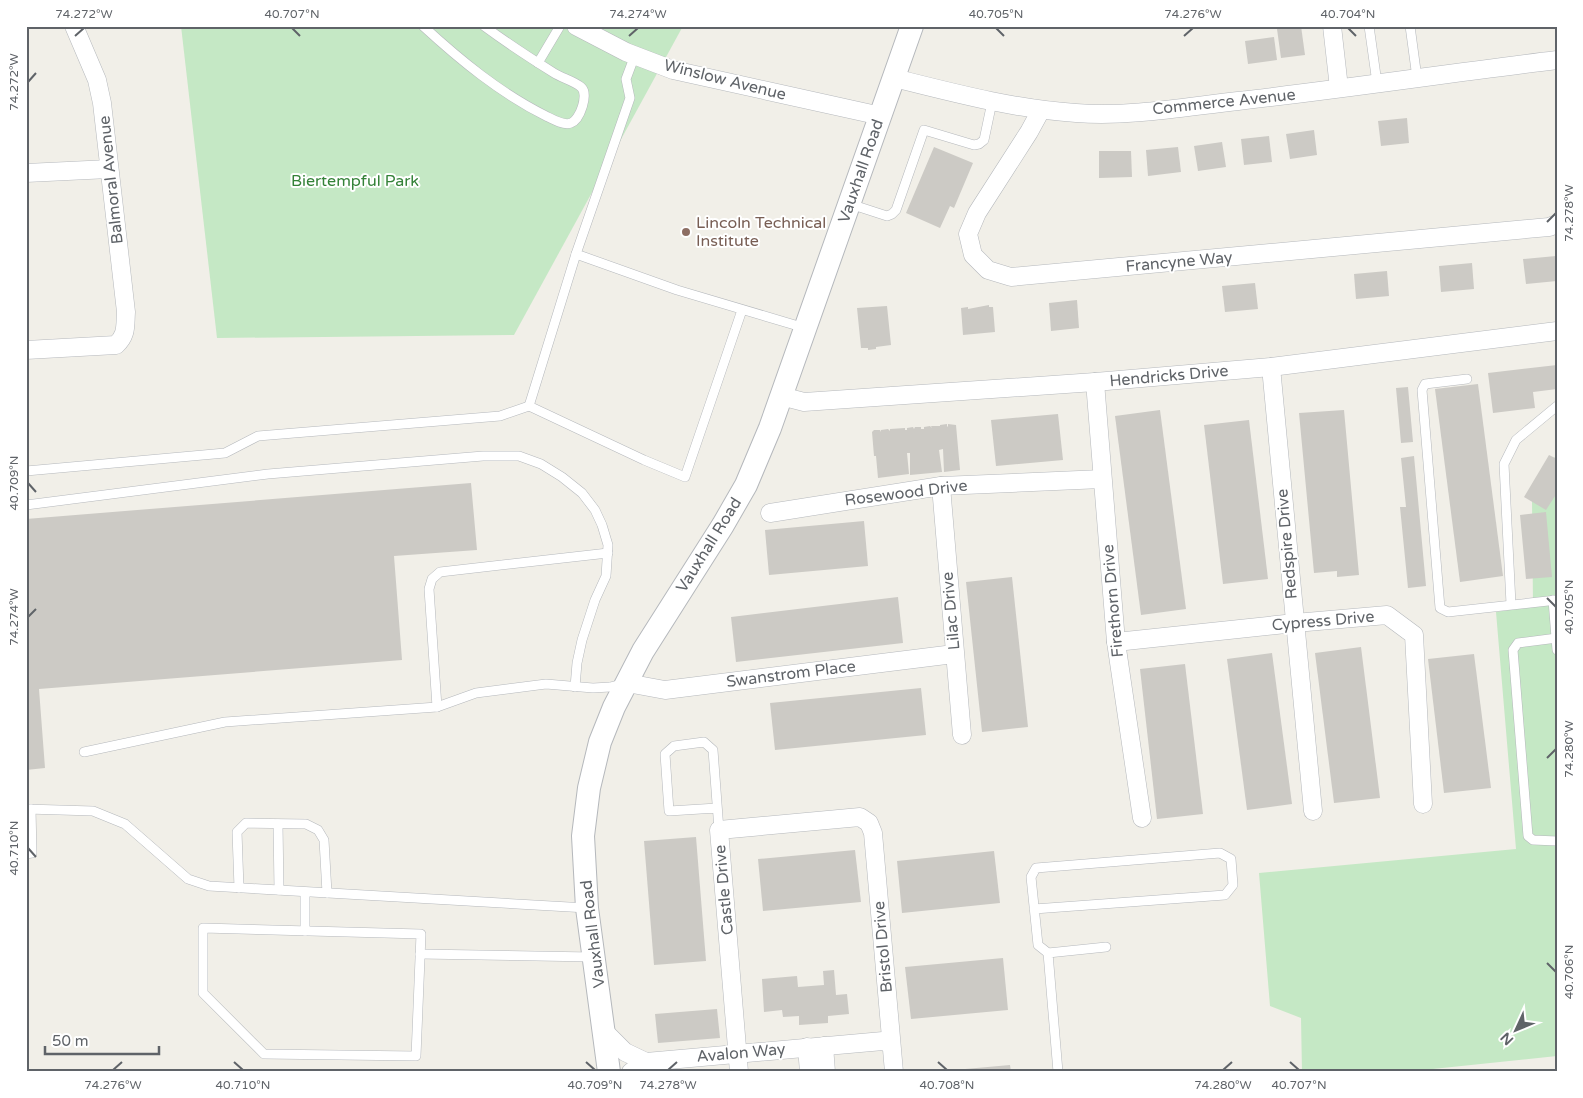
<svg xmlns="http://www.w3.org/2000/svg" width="1583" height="1098" viewBox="0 0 1583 1098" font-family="'Varela Round',sans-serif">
<rect width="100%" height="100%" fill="#f1efe8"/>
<g fill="#c5e8c5">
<path d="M181,26H683L514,335L217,338Z"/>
<path d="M1557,453V1056L1404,1072H1302L1301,1018L1270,1006L1259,873L1516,849L1496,612L1533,606L1532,500Z"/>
</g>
<g fill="#cccac5">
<path d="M1301,26L1305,55L1281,58L1277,29Z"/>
<path d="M1274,37L1277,60L1248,64L1245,41Z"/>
<path d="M1407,118L1409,143L1381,146L1378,121Z"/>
<path d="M1314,130L1317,155L1290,159L1286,134Z"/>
<path d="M1269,136L1272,162L1244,165L1241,139Z"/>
<path d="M1222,142L1226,167L1198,171L1194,146Z"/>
<path d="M934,147L973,163L954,208L950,206L940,228L906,213Z"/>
<path d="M1178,147L1181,172L1148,176L1146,150Z"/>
<path d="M1099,151H1131L1132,177L1099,178Z"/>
<path d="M1556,256L1557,281L1526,284L1523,259Z"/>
<path d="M1472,263L1474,289L1441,292L1439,266Z"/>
<path d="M1387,271L1389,296L1356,299L1354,274Z"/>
<path d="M1255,283L1258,309L1225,312L1222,286Z"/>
<path d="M1077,300L1079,328L1051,331L1049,303Z"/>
<path d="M989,305V307H993L995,332L963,335L961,308L968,307V309Z"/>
<path d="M887,306L891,345L876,347V349L868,350V348H861L857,308Z"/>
<path d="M1557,365V389L1533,392L1535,408L1493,413L1488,373Z"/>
<path d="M1478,384L1503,576L1460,582L1435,389Z"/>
<path d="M1408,387L1413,442L1401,443L1396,388Z"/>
<path d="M1160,410L1186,609L1141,615L1115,416Z"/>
<path d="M1344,410L1359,575L1337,577V571L1314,573L1299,413Z"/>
<path d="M1058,414L1063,460L996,466L991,420Z"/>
<path d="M1249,420L1268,579L1223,584L1204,425Z"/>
<path d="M947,424V427L948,426V424L956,425L960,470L944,472L943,449L939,450L942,472L910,475V453H907L909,474L878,478L876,456H874L872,432L874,430H880L881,432V430L888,429L890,431V429L905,428V430H907V428L913,427L914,429L915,427H921V429H924V427L930,426L932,428L931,426H940V425Z"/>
<path d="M1549,455L1557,459V493L1546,510L1524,497Z"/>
<path d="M1414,456L1426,586L1408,588L1400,507H1406L1401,458Z"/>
<path d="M471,483L477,550L394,556L402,660L39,689L45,768L26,770V519Z"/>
<path d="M1546,512L1552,577L1526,579L1520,515Z"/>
<path d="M864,521L868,566L769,575L765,530Z"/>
<path d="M1012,577L1028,727L982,732L966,582Z"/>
<path d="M898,597L903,643L736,662L731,617Z"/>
<path d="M1361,647L1380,798L1334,803L1315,653Z"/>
<path d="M1272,653L1292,804L1247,810L1227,659Z"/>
<path d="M1474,654L1491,788L1444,793L1428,659Z"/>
<path d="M1185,664L1203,814L1157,819L1140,669Z"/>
<path d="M921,688L926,735L775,750L770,703Z"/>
<path d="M696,837L706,961L654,965L644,841Z"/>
<path d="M855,850L861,902L763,911L758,859Z"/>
<path d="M994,851L1000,903L902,913L897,861Z"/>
<path d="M1003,958L1008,1010L911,1019L905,967Z"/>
<path d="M834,970L836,995L847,994L849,1014L828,1016V1023L799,1025V1016L783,1017L782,1010L764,1012L762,979L797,976L798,987L824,985L823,971Z"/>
<path d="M717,1009L720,1038L658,1043L655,1014Z"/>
<path d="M1010,1065L1011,1072H954V1070Z"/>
</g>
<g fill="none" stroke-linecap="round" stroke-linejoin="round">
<g stroke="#b5b8bc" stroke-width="10">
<g id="service">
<path d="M423,26C460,60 500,93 546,116C552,119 564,126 571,123C580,120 589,94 581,87C574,81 562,78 554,73C530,58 507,43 484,26"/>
<path d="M1369,26L1377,83"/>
<path d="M1410,26L1417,78"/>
<path d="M635,55L626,79L630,98L576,254L677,290L805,328"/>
<path d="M538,63L560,26"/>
<path d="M850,204L887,216L892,214L896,210L924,130L974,145L979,144L984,140L992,102"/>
<path d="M576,254L529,406L644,460L685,477L742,310"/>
<path d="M1467,379L1425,384L1422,390L1440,608L1448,612L1557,600"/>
<path d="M26,471L225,453L258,436L500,416L529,406"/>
<path d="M26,505L268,474L483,456H519L541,464L562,477L582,493L595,510L602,525L608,545L606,576L595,600L582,640L577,663L575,687"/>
<path d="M1553,600L1557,650"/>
<path d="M1511,604L1504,464L1516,440L1557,406"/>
<path d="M1557,638L1518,643L1513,650L1528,836L1533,840L1557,841"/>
<path d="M437,707L429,589L432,579L440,572L608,553"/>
<path d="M84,752L225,722L437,707L476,693L546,684L593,688L610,687L622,684"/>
<path d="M717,808L669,811L665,754L674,746L704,742L713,750L719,830"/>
<path d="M26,809L93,811L125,824L188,879L209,886L587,908"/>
<path d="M278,824L279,890"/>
<path d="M26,854L32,853L31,809"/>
<path d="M239,888L237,832L246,823L306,824L318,830L324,840L327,893"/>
<path d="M1034,909L1225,895L1233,885L1231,859L1220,853L1036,868L1031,877L1038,945L1048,953"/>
<path d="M203,928L421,934L416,1056L264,1054L203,993Z"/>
<path d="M305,931V892"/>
<path d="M420,954L592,957"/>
<path d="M1058,1072L1048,953L1106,947"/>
</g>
</g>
<g stroke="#b5b8bc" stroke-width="19">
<g id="minor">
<path d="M576,26L626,52L673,70L881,116"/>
<path d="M1332,26L1339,88"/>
<path d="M894,78C954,93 1014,109 1076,113C1130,117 1184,107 1238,101C1344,89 1450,73 1557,60"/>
<path d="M1041,110L1029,132L977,213L968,234L973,255L988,270L1011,277L1549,227L1557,224"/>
<path d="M26,173L109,169"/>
<path d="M26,350L116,345C127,335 125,326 126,312L102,103L97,80L74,26"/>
<path d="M1271,367L1313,811"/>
<path d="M1095,382L1116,642L1142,818"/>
<path d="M781,396L804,402L1095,382L1271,367L1557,331"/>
<path d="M941,486L962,735"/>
<path d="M770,513L941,486L1102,479"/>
<path d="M1116,642L1295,623L1387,615L1414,635L1423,804"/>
<path d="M627,683L665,690L954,654"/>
<path d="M604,1031L625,1052L646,1062"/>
<path d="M824,1046L826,1072"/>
<path d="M807,1047L809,1072"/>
<path d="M631,1072L646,1062L883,1041L891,1044"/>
<path d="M739,1072L719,830L860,817L869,823L873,833L894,1072"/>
</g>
</g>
<g stroke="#b5b8bc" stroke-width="24">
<path id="tertiary" d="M609,1072L587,908L583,836L589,788L600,742L614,707L643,651L723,525L746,485L770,428L912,26"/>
</g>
<use href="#service" stroke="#fff" stroke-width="9"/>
<use href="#minor" stroke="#fff" stroke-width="18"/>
<use href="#tertiary" stroke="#fff" stroke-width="22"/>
</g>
<path fill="none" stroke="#5f6368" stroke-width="2" d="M292,28L300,36M996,28L1004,36M1348,28L1356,36M75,36L84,28M629,36L638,28M1184,36L1193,28M28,82L36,73M1547,222L1556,213M28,483L36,492M1547,598L1556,607M28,617L36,609M1547,758L1556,749M28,848L36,857M1547,963L1556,972M234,1062L243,1070M586,1062L595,1070M938,1062L947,1070M1290,1062L1299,1070M113,1070L122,1062M668,1070L677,1062M1223,1070L1232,1062"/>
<circle fill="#8d6e63" stroke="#fff" stroke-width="2" cx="686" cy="232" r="5"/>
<g text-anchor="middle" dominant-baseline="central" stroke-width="4" stroke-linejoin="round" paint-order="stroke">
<g font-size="16" fill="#5f6368" stroke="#fff">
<text transform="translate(725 80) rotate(14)">Winslow Avenue</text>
<text transform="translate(1224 102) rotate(-6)">Commerce Avenue</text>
<text transform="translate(861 171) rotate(-71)">Vauxhall Road</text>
<text transform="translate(111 180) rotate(-96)">Balmoral Avenue</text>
<text transform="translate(1179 262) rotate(-5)">Francyne Way</text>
<text transform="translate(1169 376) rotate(-5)">Hendricks Drive</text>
<text transform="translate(906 493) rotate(-7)">Rosewood Drive</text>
<text transform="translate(1287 544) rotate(-95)">Redspire Drive</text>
<text transform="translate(709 545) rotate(-58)">Vauxhall Road</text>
<text transform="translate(1113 601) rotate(-95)">Firethorn Drive</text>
<text transform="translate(951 611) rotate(-95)">Lilac Drive</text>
<text transform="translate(1323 621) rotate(-5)">Cypress Drive</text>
<text transform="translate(791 674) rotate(-7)">Swanstrom Place</text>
<text transform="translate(724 890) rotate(-95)">Castle Drive</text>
<text transform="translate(593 934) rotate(-97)">Vauxhall Road</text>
<text transform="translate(883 947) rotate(-95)">Bristol Drive</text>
<text transform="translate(741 1053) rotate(-5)">Avalon Way</text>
</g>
<g font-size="16" fill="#348238" stroke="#fff">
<text x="355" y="181">Biertempful Park</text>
</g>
<g font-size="16" fill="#785e54" stroke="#fff" text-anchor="start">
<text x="696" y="223">Lincoln Technical<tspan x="696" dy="18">Institute</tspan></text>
</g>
</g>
<rect width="1583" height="1098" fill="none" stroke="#ffffff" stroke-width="55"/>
<g transform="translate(1516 1030) rotate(226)" stroke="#ffffff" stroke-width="4" paint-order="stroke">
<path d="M0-4L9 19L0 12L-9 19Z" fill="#5f6368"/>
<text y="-8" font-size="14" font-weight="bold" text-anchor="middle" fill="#5f6368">N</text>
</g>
<path d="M45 1046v8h114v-8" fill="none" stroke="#5f6368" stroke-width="2.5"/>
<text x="52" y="1046" font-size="15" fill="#5f6368" stroke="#ffffff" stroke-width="4" paint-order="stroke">50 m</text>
<rect x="28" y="28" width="1528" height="1042" fill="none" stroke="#5f6368" stroke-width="2"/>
<g font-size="12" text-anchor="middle" fill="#5f6368">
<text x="84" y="18">74.272°W</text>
<text x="292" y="18">40.707°N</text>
<text x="638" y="18">74.274°W</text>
<text x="996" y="18">40.705°N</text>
<text x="1193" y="18">74.276°W</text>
<text x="1348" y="18">40.704°N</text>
<text transform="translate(14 82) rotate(-90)" y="4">74.272°W</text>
<text transform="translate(1569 213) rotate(-90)" y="4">74.278°W</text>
<text transform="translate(14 483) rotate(-90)" y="4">40.709°N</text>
<text transform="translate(1569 607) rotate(-90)" y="4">40.705°N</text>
<text transform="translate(14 617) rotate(-90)" y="4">74.274°W</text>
<text transform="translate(1569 749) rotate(-90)" y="4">74.280°W</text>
<text transform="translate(14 848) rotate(-90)" y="4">40.710°N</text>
<text transform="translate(1569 972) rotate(-90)" y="4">40.706°N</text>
<text x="113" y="1089">74.276°W</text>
<text x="243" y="1089">40.710°N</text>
<text x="595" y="1089">40.709°N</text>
<text x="668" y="1089">74.278°W</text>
<text x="947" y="1089">40.708°N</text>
<text x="1223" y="1089">74.280°W</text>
<text x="1299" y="1089">40.707°N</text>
</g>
</svg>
